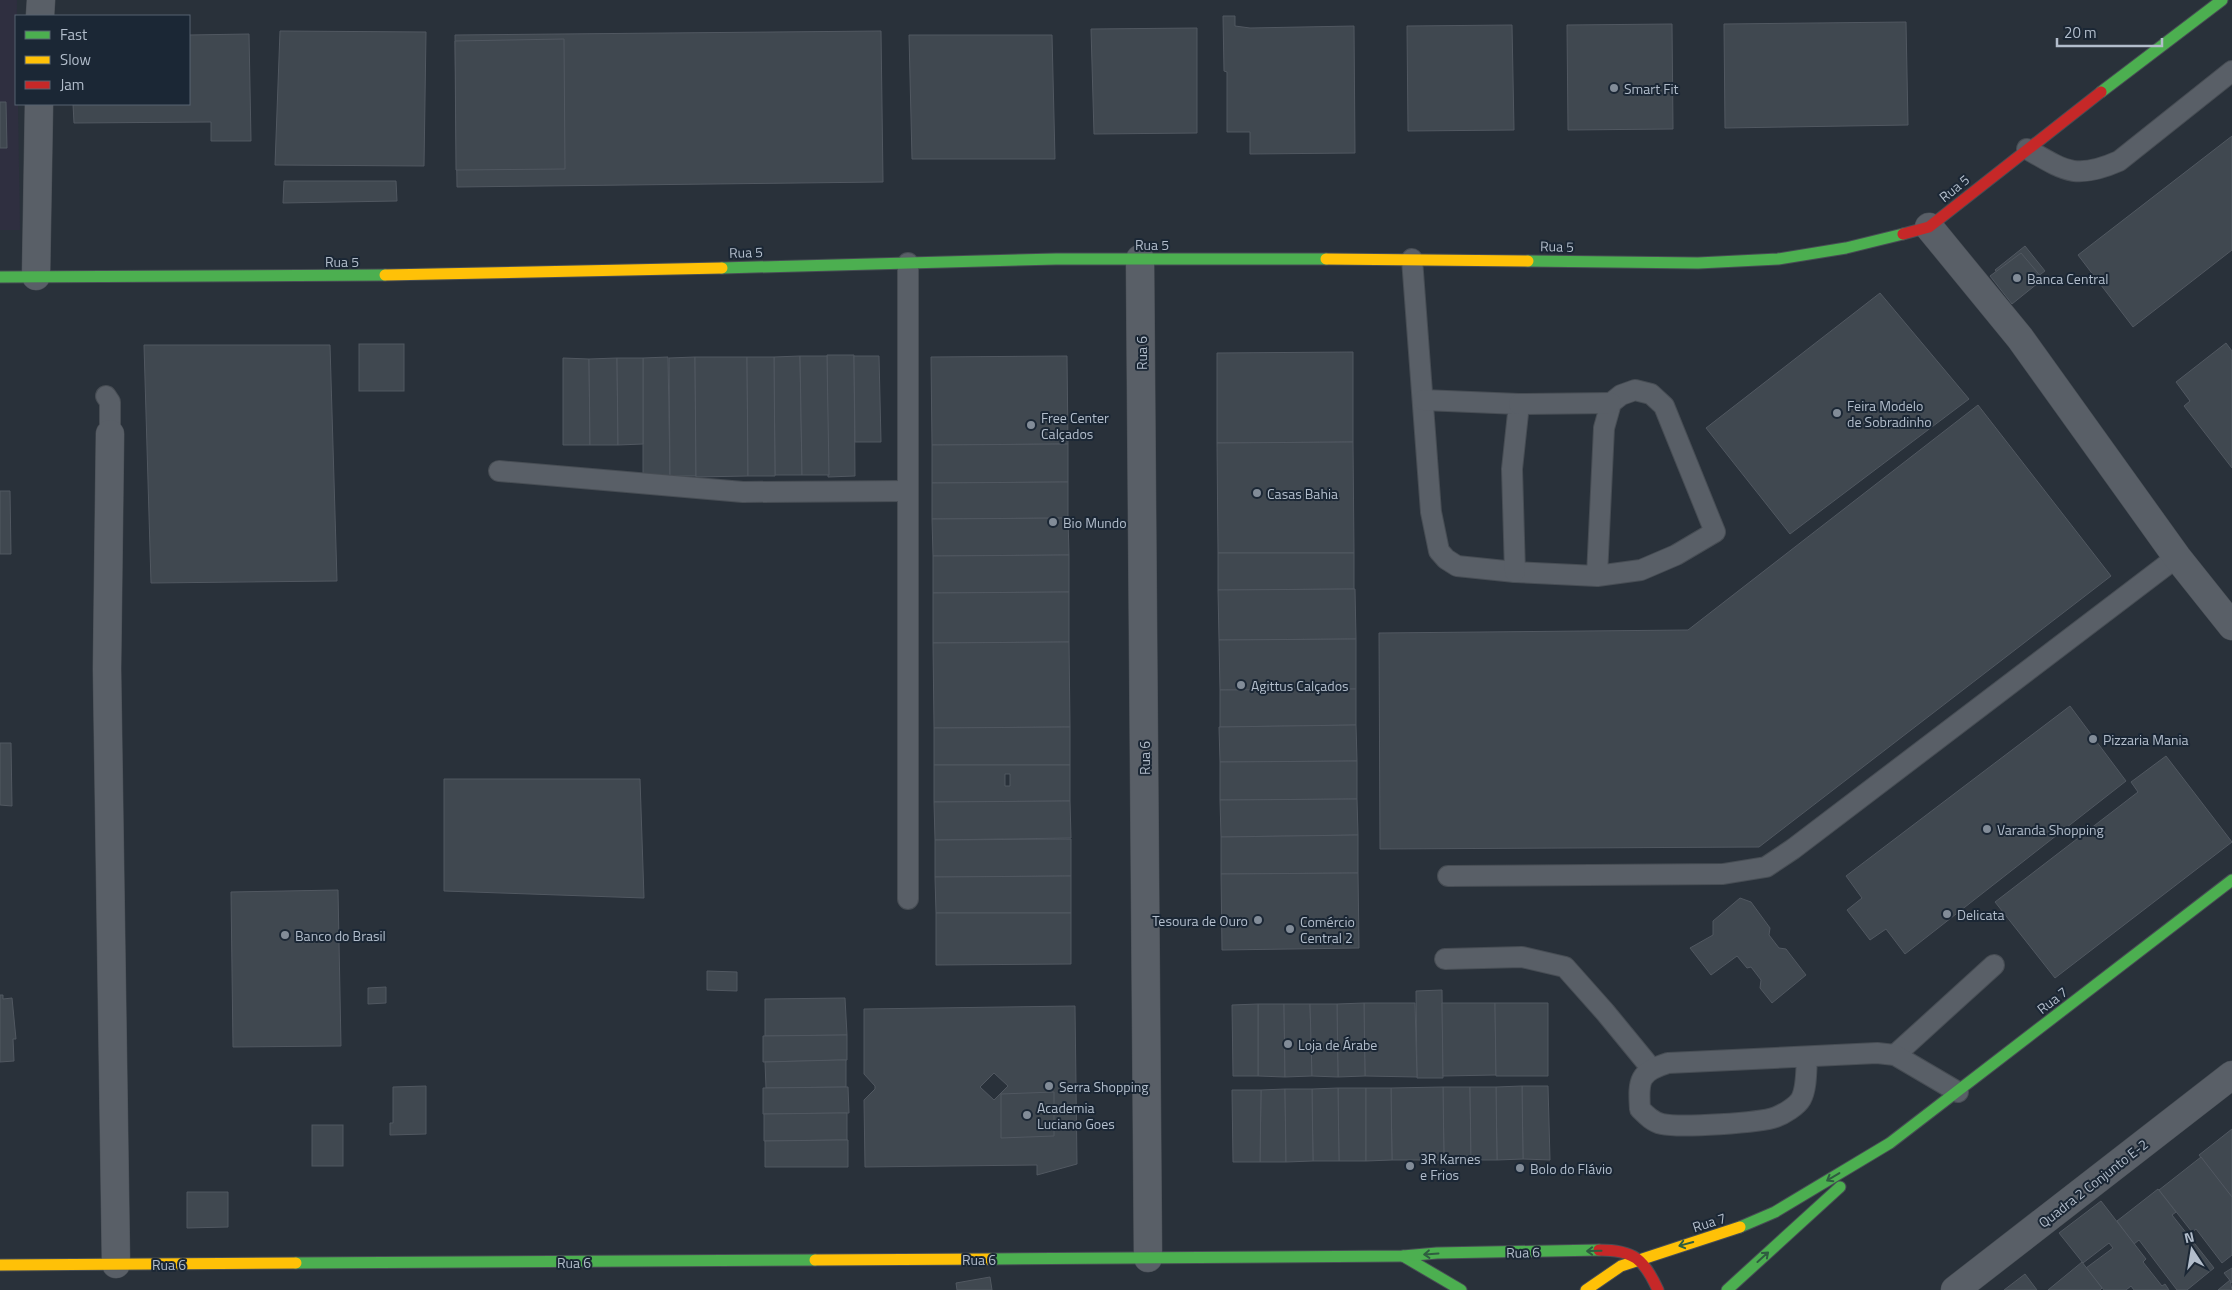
<svg xmlns="http://www.w3.org/2000/svg" width="2232" height="1290" viewBox="0 0 2232 1290" font-family="'Titillium Web',sans-serif">
<rect width="100%" height="100%" fill="#29313a"/>
<path fill="#2f2f40" d="M0,0H17L16,104H18L20,230H0Z"/>
<g fill="#404850" stroke="#515861" fill-rule="evenodd">
<path d="M1223,16H1235V26L1250,28L1354,26L1355,153L1250,154V132H1227V72L1224,71Z"/>
<path d="M1906,22L1908,125L1725,128L1724,24Z"/>
<path d="M1672,24L1673,129L1568,130L1567,25Z"/>
<path d="M1512,25L1514,130L1408,131L1407,26Z"/>
<path d="M1197,28V133L1094,134L1091,29Z"/>
<path d="M280,31L426,32L424,166L275,165Z"/>
<path d="M881,31L883,182L457,187L455,35Z"/>
<path d="M249,34L251,141H211V122L74,123L73,104H189V35Z"/>
<path d="M909,35H1052L1055,159H912Z"/>
<path d="M564,39L565,169L456,170L455,41Z"/>
<path d="M0,102H6L7,148H0Z"/>
<path d="M2232,136V250L2133,327L2078,255Z"/>
<path d="M284,181H396L397,201L283,203Z"/>
<path d="M2025,246L2045,271L2014,294L1995,270Z"/>
<path d="M2021,253L2043,279L2012,304L1990,276Z"/>
<path d="M1880,293L1969,399L1790,534L1706,428Z"/>
<path d="M2226,343L2232,351V468L2184,406L2190,401L2176,382Z"/>
<rect x="359" y="344" width="45" height="47"/>
<path d="M144,345H330L337,581L151,583Z"/>
<path d="M1353,352V442L1217,443V353Z"/>
<path d="M827,355H854L855,476L828,477Z"/>
<path d="M800,356L802,475H775L774,357Z"/>
<path d="M800,356H827L829,475H802Z"/>
<path d="M854,356H879L881,442H855Z"/>
<path d="M1067,356L1068,444L932,445L931,357Z"/>
<path d="M668,357L670,476H643V358Z"/>
<path d="M695,357L696,476H670L669,358Z"/>
<path d="M695,357H747L748,476L696,477Z"/>
<path d="M747,357H774L775,476H748Z"/>
<path d="M563,358L589,359L590,445H563Z"/>
<path d="M617,358L618,445H590L589,359Z"/>
<path d="M617,358H643V444L618,445Z"/>
<path d="M1978,405L2111,576L1759,847L1380,849L1379,633L1688,630Z"/>
<path d="M1353,442L1354,553H1218L1217,443Z"/>
<path d="M1068,444V482L932,483V445Z"/>
<path d="M1068,482V518L932,519V483Z"/>
<path d="M0,491H10L11,554H0Z"/>
<path d="M1068,518L1069,555L933,556L932,519Z"/>
<path d="M1218,553H1354V589L1218,590Z"/>
<path d="M1069,555V592L933,593V556Z"/>
<path d="M1355,589L1356,639L1219,640L1218,590Z"/>
<path d="M1069,592V642L933,643V593Z"/>
<path d="M1356,639V689L1220,690L1219,640Z"/>
<path d="M1069,642L1070,727L934,728L933,643Z"/>
<path d="M1356,689V725L1220,727V690Z"/>
<path d="M2070,706L2126,781L1905,954L1886,929L1870,940L1847,910L1862,898L1846,876Z"/>
<path d="M1356,725L1357,761L1220,762L1219,727Z"/>
<path d="M1070,727V765H934V728Z"/>
<path d="M0,743H11L12,806L0,805Z"/>
<path d="M2166,756L2232,842L2055,978L1995,902L2138,792L2131,782Z"/>
<path d="M1357,761V799L1220,800V762Z"/>
<path d="M934,765H1070V801L934,802ZM1005,774H1010V786H1005Z"/>
<path d="M444,779H640L644,898L444,891Z"/>
<path d="M1357,799L1358,835L1221,837L1220,800Z"/>
<path d="M1070,801L1071,838L935,840L934,802Z"/>
<path d="M1358,835V873L1221,874V837Z"/>
<path d="M1071,839V876L935,877V840Z"/>
<path d="M1358,873L1359,948L1222,950L1221,874Z"/>
<path d="M1071,876V913H936L935,877Z"/>
<path d="M338,890L341,1046L233,1047L231,892Z"/>
<path d="M1740,898L1751,902L1770,928L1769,935L1779,948L1786,949L1806,975L1772,1003L1760,988L1761,980L1751,967L1747,968L1737,956L1711,975L1690,948L1713,935V921Z"/>
<path d="M936,913H1071V964L936,965Z"/>
<path d="M707,971L737,972V991L707,990Z"/>
<path d="M386,987V1003L368,1004V988Z"/>
<path d="M1442,990L1443,1078H1417L1416,991Z"/>
<path d="M0,995H3V999L12,998L16,1039H13L14,1061L0,1062Z"/>
<path d="M845,998L847,1035L765,1036V999Z"/>
<path d="M1364,1003H1415L1417,1077L1365,1076Z"/>
<path d="M1364,1003L1365,1076L1338,1077L1337,1004Z"/>
<path d="M1442,1003H1495L1496,1075L1443,1076Z"/>
<path d="M1495,1003H1548V1076H1496Z"/>
<path d="M1258,1004H1284L1285,1077L1258,1076Z"/>
<path d="M1258,1004V1076H1233L1232,1005Z"/>
<path d="M1284,1004H1310L1312,1076L1285,1077Z"/>
<path d="M1310,1004H1337L1338,1077L1312,1076Z"/>
<path d="M1075,1006L1077,1164L1037,1175V1165L865,1167L864,1100L875,1089V1086L864,1074V1009ZM994,1073L1008,1086L994,1100L980,1087Z"/>
<path d="M847,1035V1060L763,1062V1036Z"/>
<path d="M838,1060H846V1087L766,1088L765,1062Z"/>
<path d="M426,1086V1134L390,1135V1123H393V1087Z"/>
<path d="M1522,1086H1548L1550,1160L1523,1159Z"/>
<path d="M1522,1086L1523,1159L1497,1160L1496,1087Z"/>
<path d="M848,1087L849,1113L763,1114V1088Z"/>
<path d="M1443,1087H1470L1471,1160H1444Z"/>
<path d="M1443,1087L1444,1160H1392L1391,1088Z"/>
<path d="M1470,1087H1496L1497,1160H1471Z"/>
<path d="M1338,1088H1366V1161H1339Z"/>
<path d="M1338,1088L1339,1161H1313L1312,1089Z"/>
<path d="M1366,1088H1391L1392,1160L1366,1161Z"/>
<path d="M1285,1089L1286,1162H1260L1261,1090Z"/>
<path d="M1285,1089H1312L1313,1161L1286,1162Z"/>
<path d="M1232,1090H1261L1260,1162H1233Z"/>
<path d="M1054,1092V1136L1001,1138V1094Z"/>
<path d="M838,1113H847V1140L764,1141V1114Z"/>
<rect x="312" y="1125" width="31" height="41"/>
<path d="M2232,1129V1197L2199,1155Z"/>
<path d="M838,1140H848V1167H765V1141Z"/>
<path d="M2201,1157L2232,1197V1255L2222,1263L2196,1229L2192,1232L2159,1190Z"/>
<path d="M2158,1189L2176,1212L2172,1215L2214,1268L2187,1290H2177L2139,1240L2134,1244L2117,1221Z"/>
<path d="M187,1192H228V1227L187,1228Z"/>
<path d="M2101,1201L2146,1259L2143,1262L2162,1286L2165,1284L2169,1290H2134L2131,1286L2126,1290H2104L2086,1268L2113,1248L2109,1243L2083,1263L2059,1233Z"/>
<path d="M2082,1262L2102,1288L2100,1290H2048Z"/>
<path d="M2232,1268V1283L2224,1273Z"/>
<path d="M2025,1274L2037,1290H2004Z"/>
<path d="M990,1277L992,1290H957L956,1283Z"/>
<path d="M2230,1280L2232,1290H2218Z"/>
</g>
<g fill="none" stroke-linecap="round" stroke-linejoin="round">
<g stroke="#474d54" stroke-width="22">
<g id="lane">
<path d="M2027,149C2065,171 2076,180 2119,161L2232,71"/>
<path d="M1412,259L1431,512L1439,551L1446,559L1457,566L1515,572L1597,576L1641,570L1676,555L1715,532L1664,406L1651,394L1635,390L1621,395L1611,403L1604,428L1597,576"/>
<path d="M106,396L110,402V434"/>
<path d="M1423,400L1519,404L1512,469L1515,572"/>
<path d="M1519,404L1611,403"/>
<path d="M499,471L743,492L908,491"/>
<path d="M1448,876L1723,874L1766,867L1793,849L2177,557"/>
<path d="M908,899V263"/>
<path d="M1445,959L1522,957L1565,967L1605,1012L1651,1068"/>
<path d="M1895,1055L1994,965"/>
<path d="M1807,1057C1806,1070 1807,1088 1801,1099C1797,1106 1784,1114 1776,1117C1760,1123 1680,1128 1662,1124C1653,1122 1647,1116 1640,1109C1638,1080 1639,1072 1668,1063L1877,1053L1895,1055L1958,1092"/>
</g>
</g>
<g stroke="#474d54" stroke-width="29">
<g id="street">
<path d="M40,16L41,0"/>
<path d="M1929,227L2020,338L2177,557L2232,626"/>
<path d="M1140,259L1148,1258"/>
<path d="M36,276L39,104"/>
<path d="M110,434L107,669L116,1264"/>
<path d="M1955,1290L2232,1075"/>
</g>
</g>
<g stroke="#474d54" stroke-width="13">
<g id="fast">
<path d="M2101,92L2222,0"/>
<path d="M1528,261L1698,263L1778,259L1846,248L1903,234"/>
<path d="M722,268L1056,259H1326"/>
<path d="M0,277L385,275"/>
<path d="M1740,1227L1775,1212L1890,1143L2232,880"/>
<path d="M1403,1256L1461,1290"/>
<path d="M990,1259L1403,1256L1437,1253L1599,1250"/>
<path d="M296,1263L815,1260"/>
<path d="M1727,1290L1840,1187"/>
</g>
</g>
<g stroke="#474d54" stroke-width="13">
<g id="slow">
<path d="M1326,259L1528,261"/>
<path d="M385,275L722,268"/>
<path d="M815,1260L990,1259"/>
<path d="M0,1265L296,1263"/>
<path d="M1586,1290L1621,1266L1740,1227"/>
</g>
</g>
<g stroke="#474d54" stroke-width="13">
<g id="jam">
<path d="M1903,234L1929,227L2101,92"/>
<path d="M1599,1250C1634,1250 1644,1259 1658,1290"/>
</g>
</g>
<use href="#lane" stroke="#595f67" stroke-width="20"/>
<use href="#street" stroke="#595f67" stroke-width="28"/>
<use href="#fast" stroke="#4caf50" stroke-width="11"/>
<use href="#slow" stroke="#ffc107" stroke-width="11"/>
<use href="#jam" stroke="#c62828" stroke-width="11"/>
</g>
<defs><path id="oneway-shaft" d="M-6 0H5M1.5-3L5.5 0L1.5 3" fill="none" stroke-width="1.6" stroke-linecap="round" stroke-linejoin="round" transform="scale(1.25)"/></defs>
<g stroke="#2f5d40">
<use href="#oneway-shaft" transform="translate(1833 1177) rotate(149)"/>
<use href="#oneway-shaft" transform="translate(1686 1244) rotate(165)"/>
<use href="#oneway-shaft" transform="translate(1594 1251) rotate(179)"/>
<use href="#oneway-shaft" transform="translate(1431 1254) rotate(176)"/>
<use href="#oneway-shaft" transform="translate(1763 1257) rotate(-42)"/>
</g>
<g fill="#828c98" stroke="#1b2735" stroke-width="2">
<circle cx="1614" cy="88" r="5"/>
<circle cx="2017" cy="278" r="5"/>
<circle cx="1837" cy="413" r="5"/>
<circle cx="1031" cy="425" r="5"/>
<circle cx="1257" cy="493" r="5"/>
<circle cx="1053" cy="522" r="5"/>
<circle cx="1241" cy="685" r="5"/>
<circle cx="2093" cy="739" r="5"/>
<circle cx="1987" cy="829" r="5"/>
<circle cx="1947" cy="914" r="5"/>
<circle cx="1258" cy="920" r="5"/>
<circle cx="1290" cy="929" r="5"/>
<circle cx="285" cy="935" r="5"/>
<circle cx="1288" cy="1044" r="5"/>
<circle cx="1049" cy="1086" r="5"/>
<circle cx="1027" cy="1115" r="5"/>
<circle cx="1410" cy="1166" r="5"/>
<circle cx="1520" cy="1168" r="5"/>
</g>
<g text-anchor="middle" dominant-baseline="central" stroke-width="4" stroke-linejoin="round" paint-order="stroke">
<g font-size="14" fill="#b2bdcb" stroke="#1b2735" text-anchor="start">
<text x="1624" y="88">Smart Fit</text>
<text x="2027" y="278">Banca Central</text>
<text x="1847" y="405">Feira Modelo<tspan x="1847" dy="16">de Sobradinho</tspan></text>
<text x="1041" y="417">Free Center<tspan x="1041" dy="16">Calçados</tspan></text>
<text x="1267" y="493">Casas Bahia</text>
<text x="1063" y="522">Bio Mundo</text>
<text x="1251" y="685">Agittus Calçados</text>
<text x="2103" y="739">Pizzaria Mania</text>
<text x="1997" y="829">Varanda Shopping</text>
<text x="1957" y="914">Delicata</text>
<text x="1248" y="920" text-anchor="end">Tesoura de Ouro</text>
<text x="1300" y="921">Comércio<tspan x="1300" dy="16">Central 2</tspan></text>
<text x="295" y="935">Banco do Brasil</text>
<text x="1298" y="1044">Loja de Árabe</text>
<text x="1059" y="1086">Serra Shopping</text>
<text x="1037" y="1107">Academia<tspan x="1037" dy="16">Luciano Goes</tspan></text>
<text x="1420" y="1158">3R Karnes<tspan x="1420" dy="16">e Frios</tspan></text>
<text x="1530" y="1168">Bolo do Flávio</text>
</g>
<g font-size="14" fill="#b2bdcb" stroke="#1b2735">
<text transform="translate(1954 188) rotate(-39)">Rua 5</text>
<text x="1152" y="244">Rua 5</text>
<text transform="translate(1557 246) rotate(1)">Rua 5</text>
<text transform="translate(746 252) rotate(-2)">Rua 5</text>
<text x="342" y="261">Rua 5</text>
<text transform="translate(1141 353) rotate(-90)">Rua 6</text>
<text transform="translate(1144 758) rotate(-90)">Rua 6</text>
<text transform="translate(2052 1000) rotate(-38)">Rua 7</text>
<text transform="translate(2093 1183) rotate(-38)">Quadra 2 Conjunto E-2</text>
<text transform="translate(1709 1222) rotate(-18)">Rua 7</text>
<text transform="translate(1523 1252) rotate(-1)">Rua 6</text>
<text x="979" y="1259">Rua 6</text>
<text x="574" y="1262">Rua 6</text>
<text x="169" y="1264">Rua 6</text>
</g>
</g>
<rect x="15" y="15" width="175" height="90" fill="#1b2735" stroke="#576371"/>
<rect x="25" y="31" width="25" height="8" fill="#4caf50" stroke="#576371"/>
<text x="60" y="40" font-size="15" fill="#b2bdcb">Fast</text>
<rect x="25" y="56" width="25" height="8" fill="#ffc107" stroke="#576371"/>
<text x="60" y="65" font-size="15" fill="#b2bdcb">Slow</text>
<rect x="25" y="81" width="25" height="8" fill="#c62828" stroke="#576371"/>
<text x="60" y="90" font-size="15" fill="#b2bdcb">Jam</text>
<g transform="translate(2192 1250) rotate(348)" stroke="#1b2735" stroke-width="4" paint-order="stroke">
<path d="M0-4L9 19L0 12L-9 19Z" fill="#b2bdcb"/>
<text y="-8" font-size="14" font-weight="bold" text-anchor="middle" fill="#b2bdcb">N</text>
</g>
<path d="M2057 38v8h105v-8" fill="none" stroke="#b2bdcb" stroke-width="2.5"/>
<text x="2064" y="38" font-size="15" fill="#b2bdcb" stroke="#1b2735" stroke-width="4" paint-order="stroke">20 m</text>
</svg>
